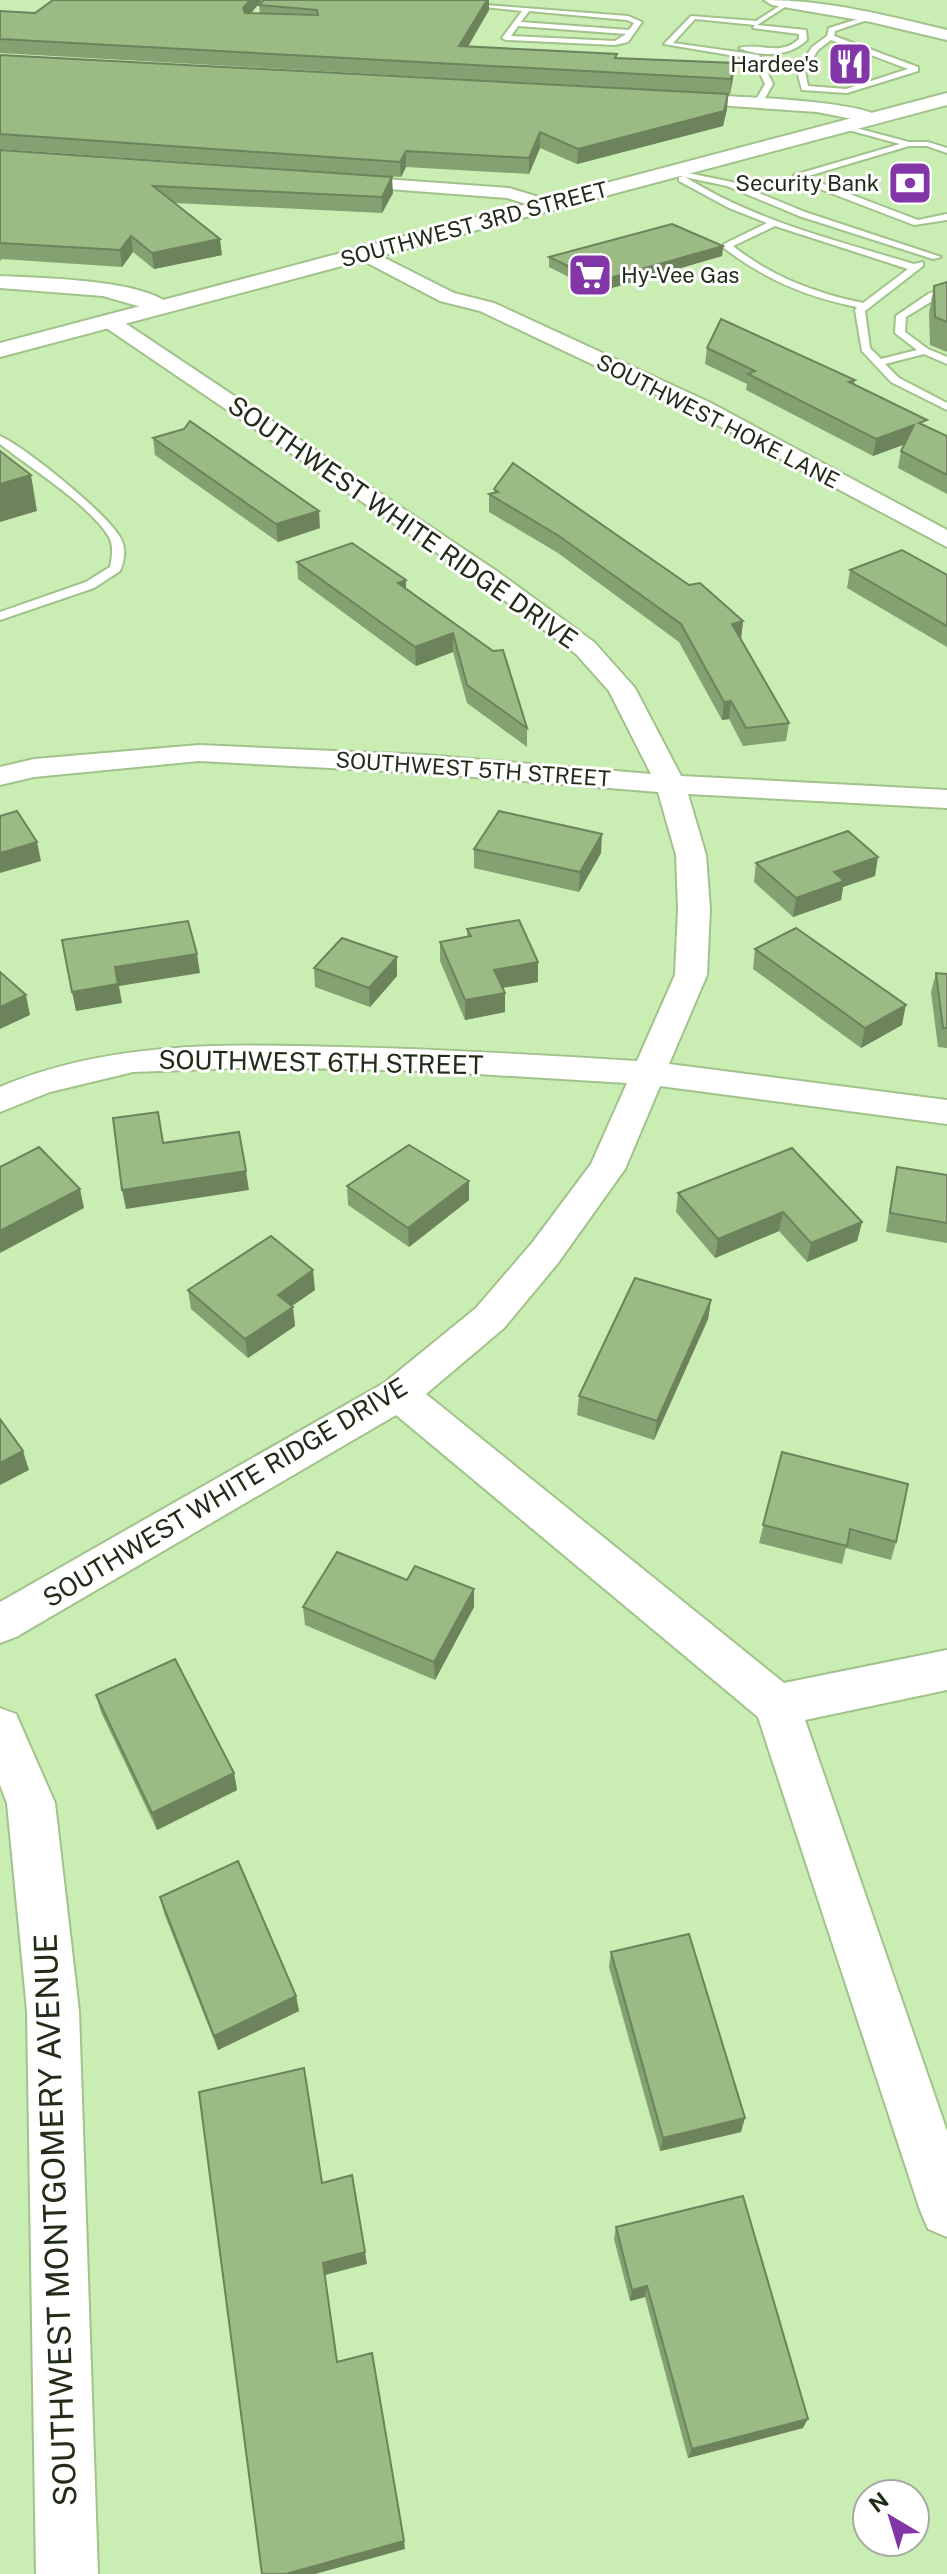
<svg xmlns="http://www.w3.org/2000/svg" width="947" height="2574" viewBox="0 0 947 2574" font-family="'Public Sans',sans-serif">
<rect width="100%" height="100%" fill="#caedb3"/>
<g fill="none" stroke-linecap="round" stroke-linejoin="round">
<g stroke="#a1c28a" stroke-width="4">
<g id="service">
<path d="M421,0L628,16L642,22L628,42L615,45L506,40L502,38L522,11ZM529,11L627,20L634,23L629,30L521,22ZM518,26L626,34L615,41L511,36Z"/>
<path d="M789,0L791,3L757,25L806,30L807,40C790,57 760,57 739,48C760,42 780,57 799,39V34L753,28L755,25L695,19L673,43L759,55L773,84L761,105L754,103L765,84L753,59L664,44L691,16L756,21Z"/>
<path d="M871,15L873,18L835,31L834,36L918,67V71L847,93L802,90L797,71L812,47L827,36L829,28ZM831,40L908,69L846,89L808,86L805,71L818,50Z"/>
<path d="M841,124L909,142H928L947,148V153L927,146H909L805,177L918,220L947,214V220L914,225L794,179V175L900,144L841,128Z"/>
<path d="M673,170L732,182L805,212L941,257L933,259L799,216L727,186L670,174Z"/>
<path d="M679,177H685C756,221 834,240 914,264L923,262V266L865,311L870,348L881,359L917,350L895,333L896,316L928,294L947,286V292L906,317L905,332L928,349L947,357V364L924,354L885,364L899,378L947,403V410L891,382L862,351L855,310L857,307C807,297 764,279 724,248V244L767,223L729,208L679,181ZM775,226L908,269L863,303C815,293 772,277 733,246Z"/>
<path d="M0,436C24,446 113,518 122,541C126,551 124,562 120,571L94,588L0,620V612L86,582L110,567C112,557 114,547 109,537C91,506 29,467 0,444Z"/>
</g>
</g>
<g stroke="#a1c28a" stroke-width="4">
<g id="minor">
<path d="M678,94C714,96 861,99 881,118L873,123L817,112L672,102V96Z"/>
<path d="M342,176L509,188L552,201L555,205L546,210L507,198L336,185L333,181Z"/>
<path d="M363,247L454,293L494,303L711,403L947,530V547L695,413L480,311L440,301L356,257L353,253Z"/>
<path d="M0,276C37,278 148,279 172,307L162,313L103,296L0,288Z"/>
<path d="M109,315L116,317L498,572L594,642L635,688L681,776L947,790V808L688,794L706,855L710,909L707,975L669,1064L947,1100V1124L660,1086L625,1169L558,1263L504,1328L426,1394L784,1683L947,1650V1690L805,1720L947,2131V2237L928,2229L920,2210L758,1717L396,1415L16,1637L0,1643V1602L384,1383L476,1308L532,1243L591,1164L627,1083L428,1071L262,1067L133,1072L50,1092L0,1112V1087C108,1041 225,1044 340,1047C439,1049 538,1055 637,1061L675,975L678,909L676,855L658,792L425,773L199,761L34,777L0,785V767L34,759L199,745L425,755L651,774L609,691L576,654L480,582L102,325L99,321Z"/>
<path d="M0,1708L16,1714L55,1803L79,2011L98,2574H36L27,2011L7,1803L0,1785Z"/>
</g>
</g>
<g stroke="#a1c28a" stroke-width="4">
<path id="tertiary" d="M764,0C826,0 886,15 947,30V40L871,22L772,5Z"/>
</g>
<g stroke="#a1c28a" stroke-width="4">
<path id="secondary" d="M947,93V105L0,357V343Z"/>
</g>
<use href="#service" fill="#fff" fill-rule="evenodd"/>
<use href="#minor" fill="#fff" fill-rule="evenodd"/>
<use href="#tertiary" fill="#fff" fill-rule="evenodd"/>
<use href="#secondary" fill="#fff" fill-rule="evenodd"/>
</g>
<g fill="#84a171">
<path d="M259,5L489,10L468,47L616,58L735,63L733,78L730,94L0,53V11L35,13L260,14Z"/>
<path d="M0,55L728,94L727,109L723,126L577,164L540,148L529,174L406,167L401,177L0,149Z"/>
<path d="M0,150L393,193L382,213L174,203L222,255L154,269L133,252L122,267L2,259L0,261Z"/>
<path d="M723,246L722,256L598,292L549,267V257Z"/>
<path d="M947,282V352L930,345L929,313L934,286Z"/>
<path d="M707,348L855,380L854,385L926,427L947,436V494L898,468L901,451L905,444L873,456L746,390L747,384L705,364Z"/>
<path d="M153,438L320,528L278,542L155,455Z"/>
<path d="M494,489L689,585L743,621L741,638L789,723L786,741L743,746L729,719L722,720L679,642L558,553L489,512V494L494,493Z"/>
<path d="M297,562L406,580V589L493,651L527,728V747L467,703L453,652L416,666L298,579Z"/>
<path d="M850,570L947,575V647L847,588Z"/>
<path d="M474,849L601,853L579,892L474,868Z"/>
<path d="M756,863L875,876L843,887L841,900L793,917L754,882Z"/>
<path d="M467,929L538,962V982L503,988L505,993V1012L465,1020L440,961V942L467,937Z"/>
<path d="M755,949L902,1025L861,1048L753,969Z"/>
<path d="M397,957V976L370,1007L315,987L314,968Z"/>
<path d="M936,973L947,974V1048L938,1047L931,992Z"/>
<path d="M897,1167L947,1175V1243L886,1232L893,1186Z"/>
<path d="M469,1181V1200L409,1247L348,1205L347,1186Z"/>
<path d="M678,1193L862,1222L857,1241L807,1262L779,1231L715,1258L676,1212Z"/>
<path d="M188,1290H315L292,1306L295,1326L248,1358L191,1309Z"/>
<path d="M711,1300L708,1319L654,1440L577,1415L579,1396Z"/>
<path d="M782,1452L896,1542L891,1560L846,1548L842,1564L759,1543Z"/>
<path d="M303,1607H474L435,1680L305,1625Z"/>
<path d="M96,1695L234,1773L237,1790L157,1830L101,1712Z"/>
<path d="M160,1897L296,1996L299,2011L218,2050L164,1913Z"/>
<path d="M611,1952L741,2132L660,2151L609,1967Z"/>
<path d="M616,2227L803,2428L688,2458L645,2297L630,2301L614,2239Z"/>
</g>
<g fill="#6c835c">
<path d="M250,0H262L244,22L243,8Z"/>
<path d="M487,0H489V10L459,61V46Z"/>
<path d="M735,63L733,78L730,94L731,79Z"/>
<path d="M728,94L727,109L723,126L577,164L578,149Z"/>
<path d="M540,132V148L529,174V158Z"/>
<path d="M406,151V167L401,177L400,162Z"/>
<path d="M392,177L393,193L382,213V197Z"/>
<path d="M131,236L133,252L122,267L120,250Z"/>
<path d="M220,239L222,255L154,269L152,253Z"/>
<path d="M723,246L722,256L598,292L599,281Z"/>
<path d="M914,425L911,442L873,456L876,439Z"/>
<path d="M31,475L37,511L0,522V484Z"/>
<path d="M319,511L320,528L278,542L276,524Z"/>
<path d="M406,580V598L398,583Z"/>
<path d="M743,621L741,639L732,624Z"/>
<path d="M453,633V652L416,666L415,647Z"/>
<path d="M731,701L729,719L722,720L724,702Z"/>
<path d="M602,834L601,853L579,892L580,872Z"/>
<path d="M37,842L41,861L0,873V853Z"/>
<path d="M878,857L875,876L843,887L841,900L793,917L796,898L834,872Z"/>
<path d="M197,954L200,973L119,986L122,1003L76,1011L72,992L115,967Z"/>
<path d="M397,957V976L370,1007L369,988Z"/>
<path d="M538,962V982L494,989V970Z"/>
<path d="M505,993V1012L465,1020V1000Z"/>
<path d="M26,995L30,1015L0,1029V1007Z"/>
<path d="M906,1005L902,1025L861,1048L865,1028Z"/>
<path d="M246,1171L249,1190L126,1209L122,1190Z"/>
<path d="M469,1181V1200L409,1247L408,1228Z"/>
<path d="M80,1189L84,1208L0,1253V1231Z"/>
<path d="M783,1212L779,1231L715,1258L718,1239Z"/>
<path d="M862,1222L857,1241L807,1262L811,1243Z"/>
<path d="M313,1270L315,1290L280,1314L278,1295Z"/>
<path d="M711,1300L708,1319L654,1440L657,1421Z"/>
<path d="M293,1307L295,1326L248,1358L245,1339Z"/>
<path d="M23,1451L29,1470L0,1485V1463Z"/>
<path d="M474,1589V1607L435,1680L434,1662Z"/>
<path d="M234,1773L237,1790L157,1830L152,1813Z"/>
<path d="M296,1996L299,2011L218,2050L214,2036Z"/>
<path d="M745,2118L741,2132L660,2151L663,2138Z"/>
<path d="M365,2252L367,2264L325,2275L339,2372L323,2263Z"/>
<path d="M647,2286L645,2297L630,2301L632,2290Z"/>
<path d="M808,2419L803,2428L688,2458L692,2449Z"/>
<path d="M404,2541L405,2549L315,2574H286Z"/>
</g>
<g fill="#9abb83" stroke="#6c835c" stroke-width="2">
<path d="M53,0H250L243,8L245,13L318,15L317,10L259,5L264,0H487L459,46L617,54L615,58L735,63L731,79L0,39V11L35,13Z"/>
<path d="M0,55L728,94L724,111L578,149L540,132L529,158L406,151L400,162L0,134Z"/>
<path d="M0,150L392,177L382,197L153,186L220,239L152,253L131,236L120,250L0,243Z"/>
<path d="M672,224L723,246L599,281L549,257Z"/>
<path d="M947,282V322L935,317L934,286Z"/>
<path d="M721,319L855,380L849,382L927,420L919,423L947,436V475L901,451L914,425L876,439L748,374L755,371L707,348Z"/>
<path d="M190,421L319,511L276,524L153,438L184,429Z"/>
<path d="M0,451L31,475L0,484Z"/>
<path d="M513,463L689,585L700,583L743,621L732,624L789,723L746,728L731,701L724,702L681,624L559,536L489,494L498,492L494,489Z"/>
<path d="M352,543L406,580L398,583L493,651L503,650L527,728L467,685L453,633L415,647L297,562Z"/>
<path d="M902,550L947,575V626L850,570Z"/>
<path d="M17,811L37,842L0,853V816Z"/>
<path d="M499,811L602,834L580,872L474,849Z"/>
<path d="M848,831L878,857L834,872L844,881L796,898L756,863Z"/>
<path d="M519,920L538,962L494,970L505,993L465,1000L440,942L471,936L467,929Z"/>
<path d="M188,921L197,954L115,967L118,984L72,992L62,940Z"/>
<path d="M796,928L906,1005L865,1028L755,949Z"/>
<path d="M342,938L397,957L369,988L314,968Z"/>
<path d="M0,972L26,995L0,1007Z"/>
<path d="M936,973L947,974V1028H943Z"/>
<path d="M158,1112L163,1143L239,1132L246,1171L122,1190L113,1118Z"/>
<path d="M409,1145L469,1181L408,1228L347,1186Z"/>
<path d="M39,1147L80,1189L0,1231V1167Z"/>
<path d="M792,1148L862,1222L811,1243L783,1212L718,1239L678,1193Z"/>
<path d="M897,1167L947,1175V1223L890,1213Z"/>
<path d="M271,1236L313,1270L278,1295L293,1307L245,1339L188,1290Z"/>
<path d="M635,1278L711,1300L657,1421L579,1396Z"/>
<path d="M0,1419L23,1451L0,1463Z"/>
<path d="M782,1452L908,1484L896,1542L850,1529L847,1546L763,1525Z"/>
<path d="M337,1552L407,1580L415,1566L474,1589L434,1662L303,1607Z"/>
<path d="M175,1659L234,1773L152,1813L96,1695Z"/>
<path d="M238,1861L296,1996L214,2036L160,1897Z"/>
<path d="M689,1934L745,2118L663,2138L611,1952Z"/>
<path d="M304,2068L322,2183L352,2175L365,2252L323,2263L337,2362L372,2353L404,2541L286,2574H262L199,2092Z"/>
<path d="M743,2196L808,2419L692,2449L647,2286L632,2290L616,2227Z"/>
</g>
<defs>
<g id="restaurant-square" transform="scale(2.3)"><rect x="-9" y="-9" width="18" height="18" rx="4" fill="#8336a7" stroke="#fff"/><path d="M-5-6h1v4h1v-4h1v4h1v-4h1v5L-1.5 .5V6h-2V.5L-5-1ZM5-6V6H3V1.5H1.5Q1.5-4 5-6Z" fill="#fff"/></g>
<g id="bank-square" transform="scale(2.3)"><rect x="-9" y="-9" width="18" height="18" rx="4" fill="#8336a7" stroke="#fff"/><path d="M-6-4H6V4H-6ZM0-2.3a2.3 2.3 0 1 0 0 4.6a2.3 2.3 0 1 0 0-4.6Z" fill="#fff"/></g>
<g id="supermarket-square" transform="scale(2.3)"><rect x="-9" y="-9" width="18" height="18" rx="4" fill="#8336a7" stroke="#fff"/><path d="M-6-5.5h2.5l.6 2H6L4.5 2H-2.5L-4.4-4H-6ZM-1.5 3.2a1.3 1.3 0 1 0 .1 0ZM3 3.2a1.3 1.3 0 1 0 .1 0Z" fill="#fff"/></g>
</defs>
<g fill-rule="evenodd">
<use href="#restaurant-square" x="850" y="64"/>
<use href="#bank-square" x="910" y="183"/>
<use href="#supermarket-square" x="590" y="275"/>
</g>
<g text-anchor="middle" dominant-baseline="central" stroke-width="6" stroke-linejoin="round" paint-order="stroke">
<g font-size="22" fill="#212d17" stroke="#fff" text-anchor="end">
<text x="819" y="64">Hardee's</text>
<text x="879" y="183">Security Bank</text>
<text x="621" y="275" text-anchor="start">Hy-Vee Gas</text>
</g>
<g font-size="22" fill="#212d17" stroke="#fff">
<text transform="translate(474 224) rotate(-15)">SOUTHWEST 3RD STREET</text>
<text transform="translate(718 421) rotate(27)">SOUTHWEST HOKE LANE</text>
<text transform="translate(473 769) rotate(4)">SOUTHWEST 5TH STREET</text>
</g>
<g font-size="26" fill="#212d17" stroke="#fff">
<text transform="translate(403 522) rotate(35)">SOUTHWEST WHITE RIDGE DRIVE</text>
<text transform="translate(321 1062) rotate(1)">SOUTHWEST 6TH STREET</text>
<text transform="translate(225 1492) rotate(-31)">SOUTHWEST WHITE RIDGE DRIVE</text>
</g>
<g font-size="32" fill="#212d17" stroke="#fff">
<text transform="translate(55 2220) rotate(-92)">SOUTHWEST MONTGOMERY AVENUE</text>
</g>
</g>
<g transform="translate(891 2518) rotate(322)"><circle r="38" fill="#ffffff" stroke="#a6aba2" stroke-width="2"/>
<path d="M0-6L14 30L0 20L-14 30Z" fill="#8336a7"/>
<text y="-12" font-size="22" font-weight="bold" text-anchor="middle" fill="#212d17">N</text>
</g>
</svg>
